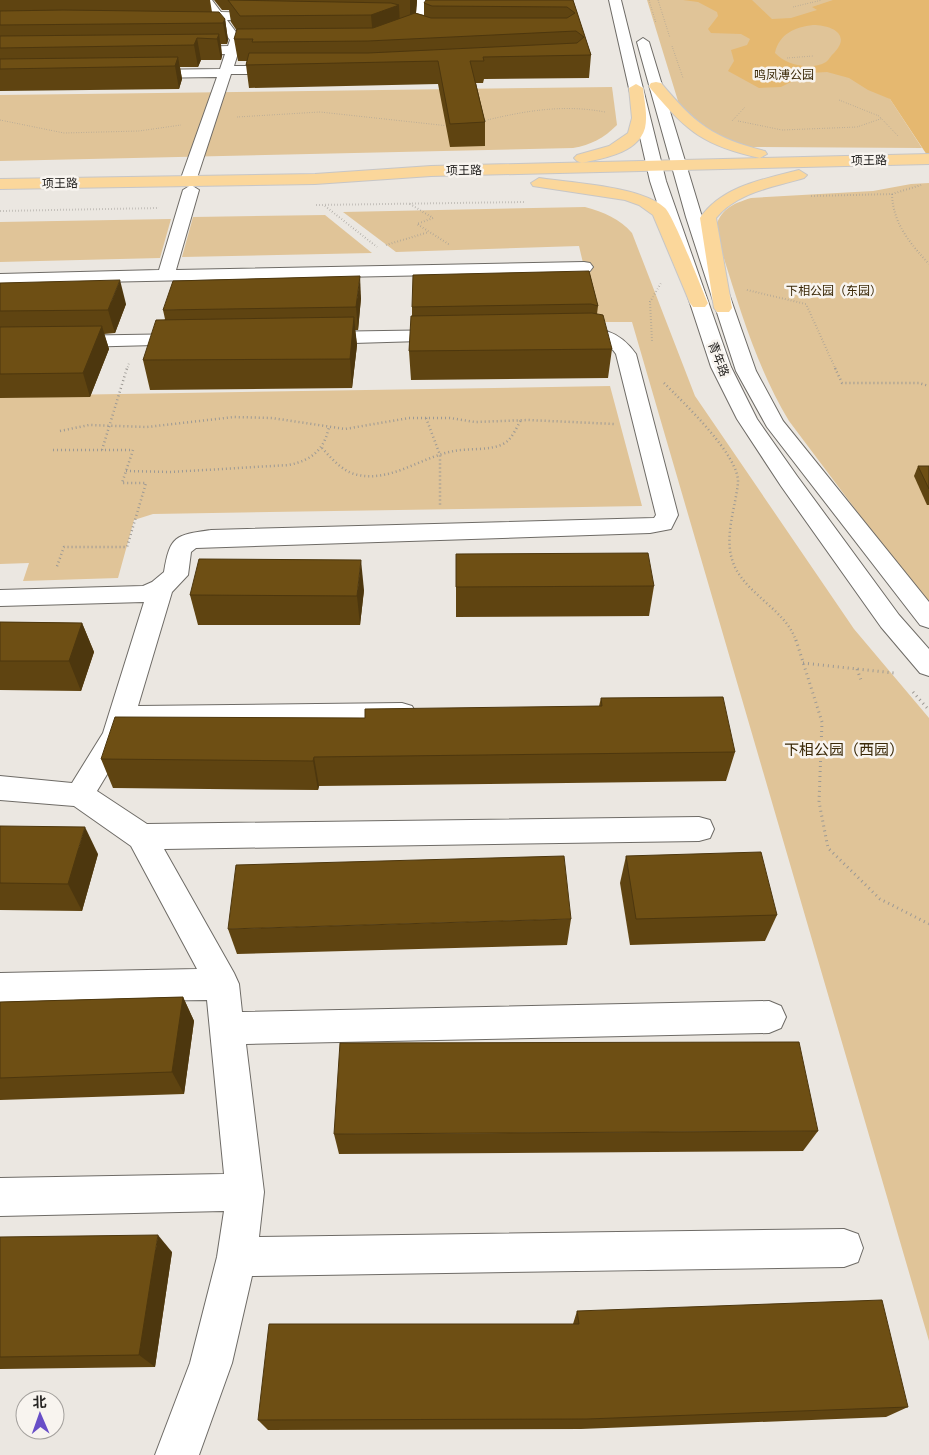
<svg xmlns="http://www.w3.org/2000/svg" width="929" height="1455" viewBox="0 0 929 1455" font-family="'PT Sans Narrow','Noto Sans SC',sans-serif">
<rect width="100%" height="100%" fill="#ebe7e1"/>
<g fill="#e0c498">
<path d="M647,0H840L890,99L922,148L743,147L728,143L682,114Z"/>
<path d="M612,87L617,125C604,138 591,145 573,148L0,161V95Z"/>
<path d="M929,183V604L907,578L789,421C753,361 736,295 715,230C720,209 732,204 751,198L873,191L911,184Z"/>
<path d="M585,207C604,212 620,219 632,233L695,396L854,629L929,718V1341L632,322H597L579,246L396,252L343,212Z"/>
<path d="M325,215L372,253L182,257L193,217Z"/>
<path d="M171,219L160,258L0,262V222Z"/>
<path d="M610,386L642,506L153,514L134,520L118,578L23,581L29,563L0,564V396Z"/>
</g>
<path fill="#e5b870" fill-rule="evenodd" d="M683,0H752L772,19L791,18L817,10L812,7L833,0H929V158L890,99L868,90L849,78L827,72L809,73L781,87L759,88L728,71L734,61L731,50L747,45L750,39L741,34L711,33L708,29L718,16L717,12L698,2ZM813,25C831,25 852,34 834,53C831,55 829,60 826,62C811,71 786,65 775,53C779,34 795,27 813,25Z"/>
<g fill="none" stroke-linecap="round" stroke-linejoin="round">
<g stroke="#6e6b66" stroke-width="2">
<g id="minor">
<path d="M200,0H212L221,12L266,13L272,17L266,21L227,20L242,40L234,66H284L291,70L284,74H231L196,181L188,186L180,181L217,77L144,78L137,74L144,70L220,69L225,54L184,55L178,51L184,47L228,46L230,40Z"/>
<path d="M417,0H429C429,17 418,45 396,40L394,37L396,34L414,22Z"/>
<path d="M609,0H621L666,181L731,367L757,419L797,476L899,615L929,649V676L920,673L881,627L781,486L737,419L711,367L650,181Z"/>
<path d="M643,38L649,42L702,217L756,371L783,421L929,602V628L920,625L767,427L736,371L686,217L637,42Z"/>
<path d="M191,185L199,190L176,270L584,262L590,263L593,267L590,271L584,272L0,284V274L159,270L183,190Z"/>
<path d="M572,328C601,328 618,329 636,354L678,515L671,529L650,533L196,548L191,552L188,575L172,592L138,706L402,703L412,706L416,713L412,720L402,723L132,727L126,743L97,791L147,824L699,817L710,820L714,829L710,838L699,841L164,849L234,973L239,984L242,1012L769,1001L781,1006L786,1017L781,1028L769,1033L246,1044L264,1192L259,1237L844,1229L858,1234L863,1248L858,1262L844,1267L252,1276L232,1363L199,1455H155L190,1363L217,1257L224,1211L0,1216V1178L224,1174L207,1000L0,1003V973L197,969L131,846L74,806L0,800V776L72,783L103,733L144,602L0,606V590L143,586L152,582L164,572C170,535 176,535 211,530L654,518L656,515L616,354C604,335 584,343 565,338L563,334L565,330Z"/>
<path d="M447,330L454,332L456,336L454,340L320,344L313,342L311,338L313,334L320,332Z"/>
<path d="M187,334L194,336L197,340L194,344L0,349V337Z"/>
</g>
</g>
<g stroke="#c7c6c6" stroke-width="2">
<g id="major">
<path d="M656,82L661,83C695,124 713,138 765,151L767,154L760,158C705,146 687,132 651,89L649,86L651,83Z"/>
<path d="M636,84L643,88C644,100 648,115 645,128C638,153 604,158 582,163L577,161L574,158L577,155L609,146L628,133L632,118L629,88Z"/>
<path d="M929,154V164L431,176L315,184L0,189V179L315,174L431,166Z"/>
<path d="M799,170L807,175L804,178C774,187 737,192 716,218L732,308L729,312H717L714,308L700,218C722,186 764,179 799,170Z"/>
<path d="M539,178C572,183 641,186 665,208C674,217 701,287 708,303L705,307H693L690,303L653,215L639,205L625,200L533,186L531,183Z"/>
</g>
</g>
<g stroke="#9c9994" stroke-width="1" stroke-dasharray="0.5 2" stroke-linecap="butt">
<path d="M649,0L656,23"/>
<path d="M658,0L670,38"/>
<path d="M793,7L822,0"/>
<path d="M672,46L683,78"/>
<path d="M787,58L813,56"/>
<path d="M839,100L879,116L898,136"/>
<path d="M237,117L320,112L449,126"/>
<path d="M0,120L64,133L139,131L181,125"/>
<path d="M483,121C524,111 563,104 605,112"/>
<path d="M732,121L745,107"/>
<path d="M738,121L782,130L857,127L883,118"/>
</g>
<g stroke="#9c9994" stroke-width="2" stroke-dasharray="0.5 2.5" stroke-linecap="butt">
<path d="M892,194C893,224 910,243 929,264"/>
<path d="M811,196L892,194L921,185"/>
<path d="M410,204L433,218L417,224L450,245"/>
<path d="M316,205L524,202"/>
<path d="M325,206L377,247"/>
<path d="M0,211L159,208"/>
<path d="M386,245L429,232"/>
<path d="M747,290L806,304L836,370"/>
<path d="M652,341L650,302L661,283"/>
<path d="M127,370L129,363"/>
</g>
<g stroke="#9c9994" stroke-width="2.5" stroke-dasharray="1 3" stroke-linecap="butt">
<path d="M835,368L842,383H919L929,386"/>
<path d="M664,383C683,402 740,456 738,483C735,510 723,539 734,565C747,595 787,611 796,641"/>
<path d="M426,418L440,455V505"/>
<path d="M60,431L89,425L147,427L234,417L272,418L345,429L409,418H450L475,422L528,420L615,424"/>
<path d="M322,448C332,459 343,472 358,475C392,482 421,457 454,451C469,448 489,451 503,444C512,440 516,428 521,420"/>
<path d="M53,450H133L122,483H146L127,547H64L56,569"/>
<path d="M102,450L127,368"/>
<path d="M126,471L171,472L289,465C312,460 324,450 329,427"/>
</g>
<g stroke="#9c9994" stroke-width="3" stroke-dasharray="1 4" stroke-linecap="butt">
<path d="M796,640L822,722L819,802L828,848L880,899L929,924"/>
<path d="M803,663L894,673"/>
<path d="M857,669L861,680"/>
<path d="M913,692L929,710"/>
</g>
<use href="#minor" fill="#fff" fill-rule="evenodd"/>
<use href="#major" fill="#fbd79b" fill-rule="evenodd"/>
</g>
<g fill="#5f4411">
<path d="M0,0H210L212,12L225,19L228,40L227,44H221L222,56L221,60H201L198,67H180L182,79L179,89L0,91Z"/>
<path d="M214,0H417L416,13L424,15V3L573,0L591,55L589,78L484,79L483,83H476L485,122V146L450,147L438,84L249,88L246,65L247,61H238L234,39L237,31L231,22L229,10H222Z"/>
<path d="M589,271L598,306L597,314L612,349L608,378L411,380L409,351L412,316V307Z"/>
<path d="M0,283L126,304L115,333L104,334L109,349L90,397L0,398Z"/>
<path d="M361,298L358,330H355L357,345L352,388L150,390L143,360L165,319L163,310Z"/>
<path d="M918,466H929V505H927L914,476Z"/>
<path d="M456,554L654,586L649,616L456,617Z"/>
<path d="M364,590L360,625H198L190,595Z"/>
<path d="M0,622L82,623L94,652L81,691L0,690Z"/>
<path d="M601,698L735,752L726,781L319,786L318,790L113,788L101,759L365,718L599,706Z"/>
<path d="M0,826L98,854L82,911L0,910Z"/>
<path d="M626,856L777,915L765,941L630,945L620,883Z"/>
<path d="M571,919L567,945L237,954L228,929Z"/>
<path d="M183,997L194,1021L184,1094L0,1100V1002Z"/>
<path d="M818,1131L803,1151L339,1154L334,1134Z"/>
<path d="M0,1237L172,1252L155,1367L0,1369Z"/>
<path d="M577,1311L908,1407L886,1417L581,1429L268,1430L258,1420L573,1324Z"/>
</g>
<g fill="#4d370e">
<path d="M410,0H417L416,13L410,20Z"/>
<path d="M399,5L400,28L373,38L371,15Z"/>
<path d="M225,19L228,40L227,44L223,23Z"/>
<path d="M219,34L222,56L221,60L217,39Z"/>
<path d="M197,38L201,60L198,67L194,45Z"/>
<path d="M178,57L182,79L179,89L175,66Z"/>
<path d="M360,276L361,298L358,330L356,307Z"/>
<path d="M120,280L126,304L115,333L108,310Z"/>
<path d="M354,317L357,345L352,388L350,359Z"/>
<path d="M102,326L109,349L90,397L83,373Z"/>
<path d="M361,560L364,590L360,625L357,596Z"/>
<path d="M82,623L94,652L81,691L69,661Z"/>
<path d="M314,757L319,786L318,790L313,761Z"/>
<path d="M85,827L98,854L82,911L68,884Z"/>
<path d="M183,997L194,1021L184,1094L172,1072Z"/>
<path d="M158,1235L172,1252L155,1367L139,1355Z"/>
</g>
<g fill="#6e4f14" stroke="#4d370e">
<path d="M228,0L391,3L399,5L371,15L240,16Z"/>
<path d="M426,0H573L591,55L483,57L484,61H470L485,122L450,124L438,61L246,65L249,53H368L577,43L584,37L576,31L368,41L252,42L253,39H234L237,29L373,28L415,13L431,18H567L575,13L567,7L432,6L424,3Z"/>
<path d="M63,10L219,12L225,19L223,23L0,25V11Z"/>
<path d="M219,34L217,39L197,38L194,45L0,48V36Z"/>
<path d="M178,57L175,66L0,69V59Z"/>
<path d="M589,271L598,306L591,304L412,307L413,275Z"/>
<path d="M360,276L356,307L163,310L173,281Z"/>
<path d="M120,280L108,310L0,311V283Z"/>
<path d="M592,313L603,315L612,349L409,351L411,316Z"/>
<path d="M354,317L350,359L143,360L156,320Z"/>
<path d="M102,326L83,373L0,374V327Z"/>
<path d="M918,466H929V489Z"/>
<path d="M648,553L654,586L456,587V554Z"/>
<path d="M199,559L361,560L357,596L190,595Z"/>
<path d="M0,622L82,623L69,661H0Z"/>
<path d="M723,697L735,752L314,757L313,761L101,759L115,717L365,718V709L602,706L601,698Z"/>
<path d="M0,826L85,827L68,884L0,883Z"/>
<path d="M761,852L777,915L636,919L626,856Z"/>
<path d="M564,856L571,919L228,929L236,865Z"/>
<path d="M183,997L172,1072L0,1078V1002Z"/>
<path d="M799,1042L818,1131L334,1134L340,1043Z"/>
<path d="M158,1235L139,1355L0,1357V1237Z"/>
<path d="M882,1300L908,1407L587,1419L258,1420L269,1324H579L577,1311Z"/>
</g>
<g text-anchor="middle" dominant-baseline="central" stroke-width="5" stroke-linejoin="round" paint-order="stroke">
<g font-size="12" fill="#3a2807" stroke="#f8f4ef">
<text x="784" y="74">鸣凤溥公园</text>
<text x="834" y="290">下相公园（东园）</text>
</g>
<g font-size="12" fill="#272523" stroke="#f8f4ef">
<text transform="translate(869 160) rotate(-1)">项王路</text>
<text transform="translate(464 170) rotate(-1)">项王路</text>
<text transform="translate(60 183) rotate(-1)">项王路</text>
<text transform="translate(719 359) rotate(69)">青年路</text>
</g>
<g font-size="15" fill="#3a2807" stroke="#f8f4ef">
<text x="844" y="749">下相公园（西园）</text>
</g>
</g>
<g transform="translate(40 1415) rotate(358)"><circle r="24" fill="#f8f4ef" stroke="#a4a19d"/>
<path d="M0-4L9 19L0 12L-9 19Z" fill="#684ec7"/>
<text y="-8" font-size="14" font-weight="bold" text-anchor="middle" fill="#272523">北</text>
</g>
</svg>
